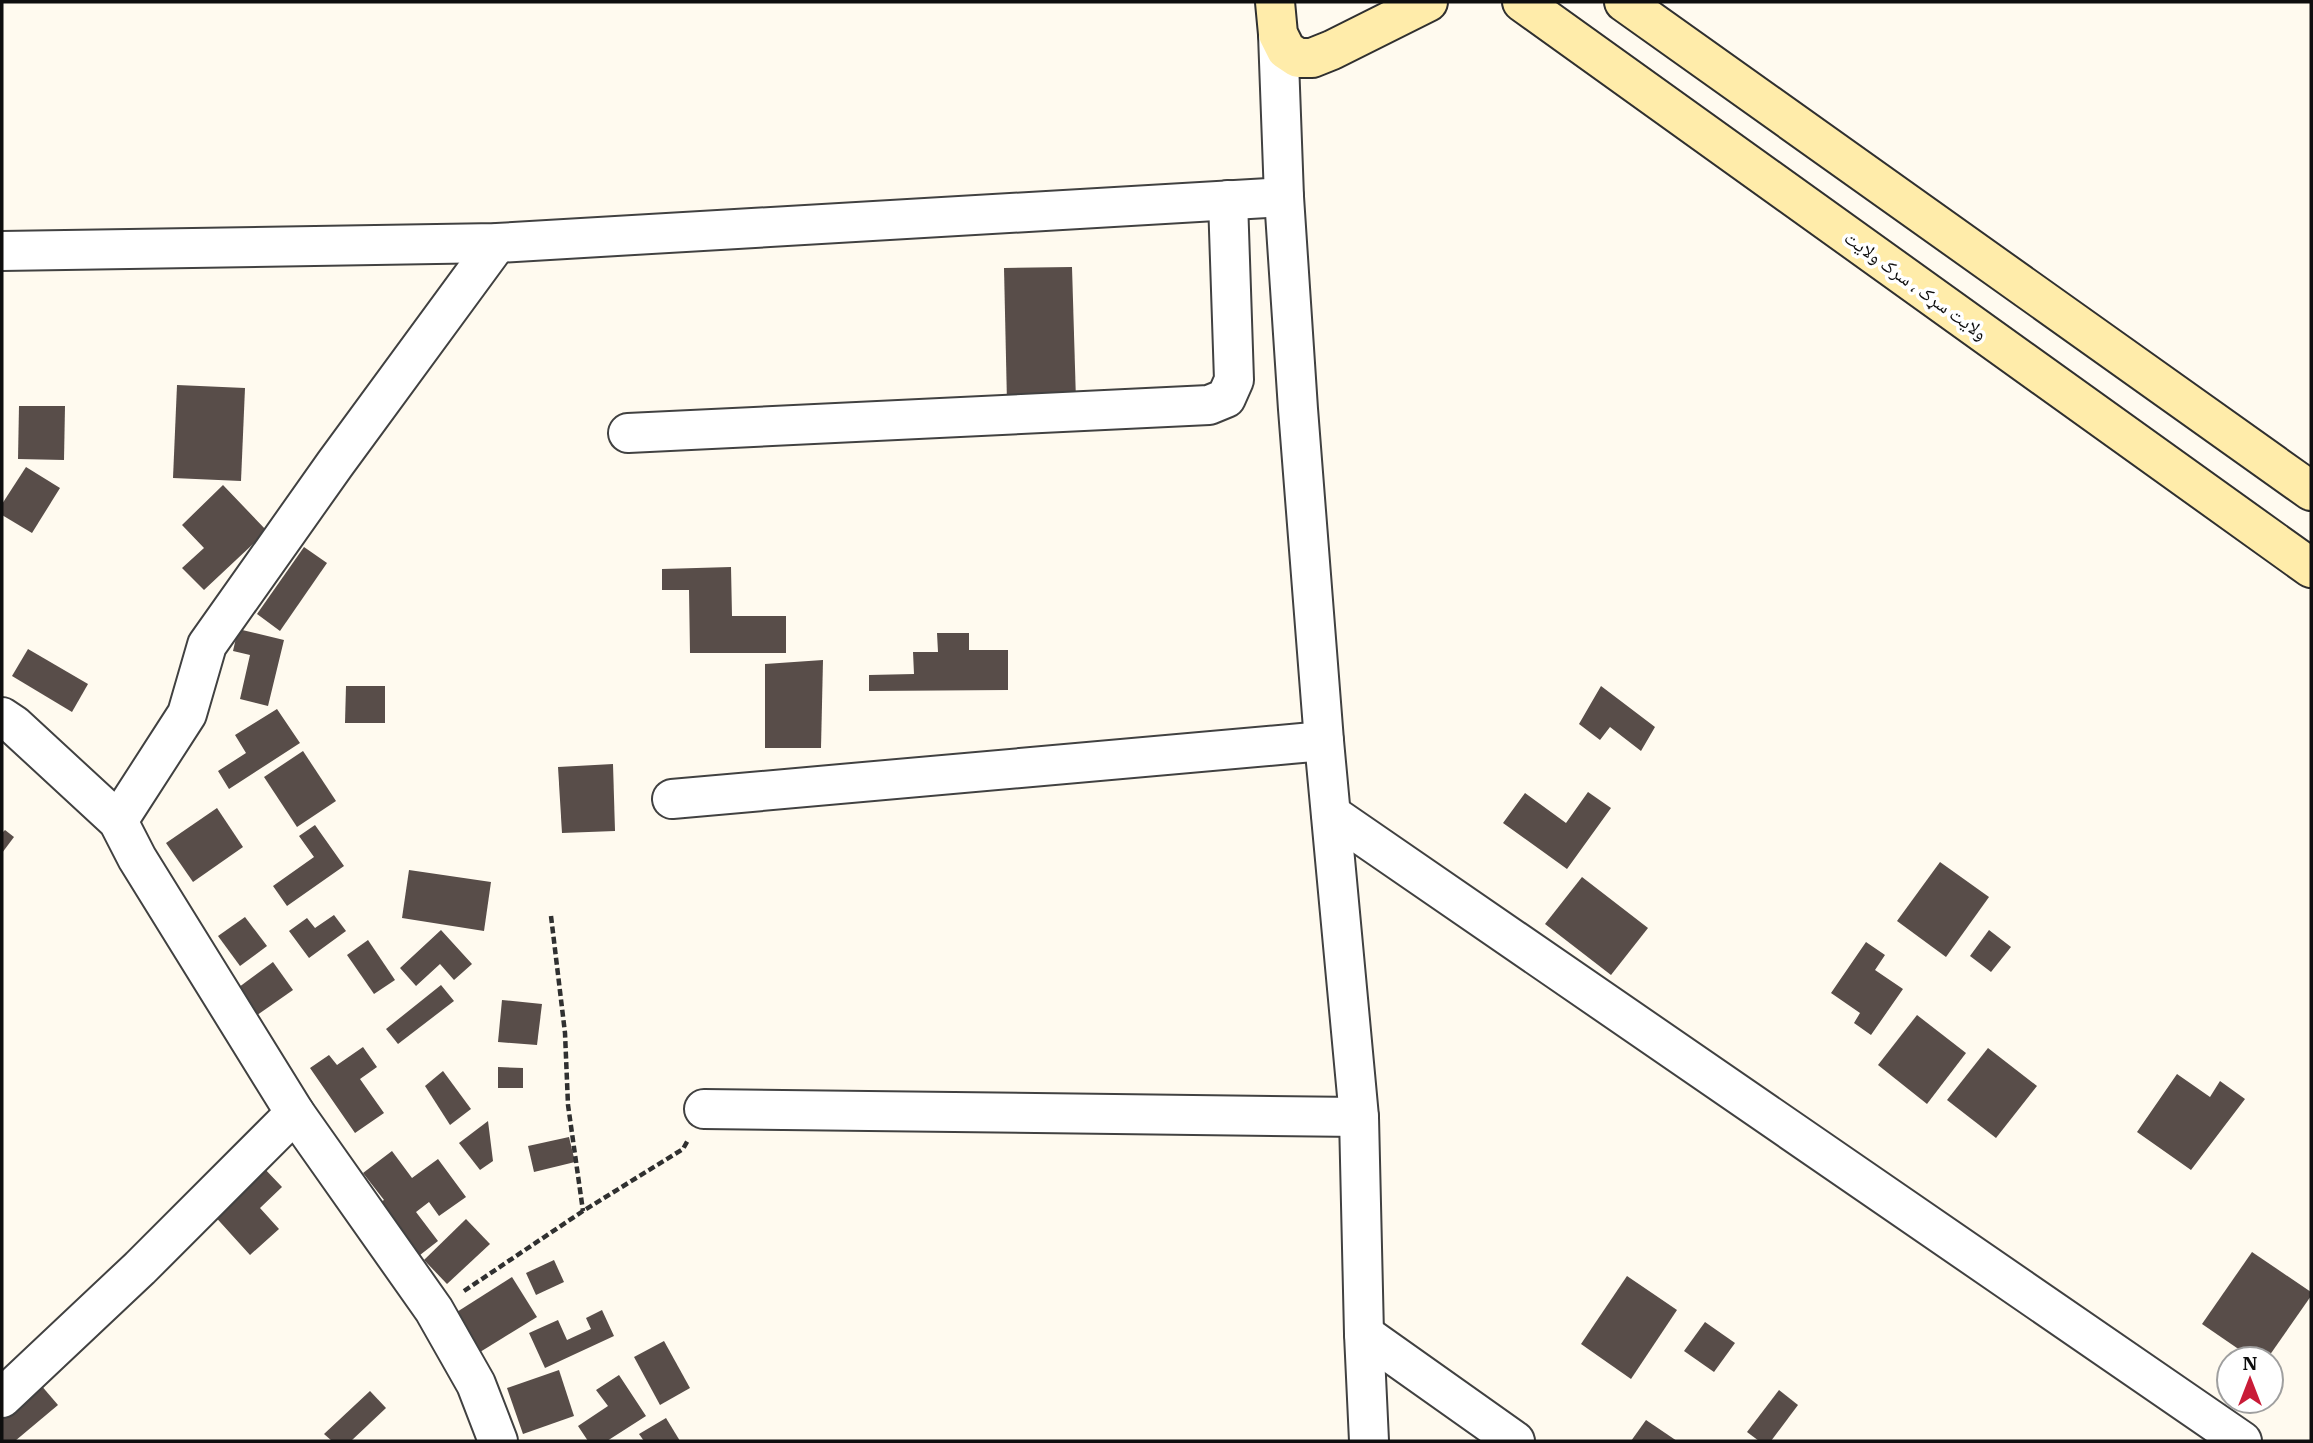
<svg xmlns="http://www.w3.org/2000/svg" width="2313" height="1443" viewBox="0 0 2313 1443" font-family="'IBM Plex Serif','Noto Naskh Arabic',serif">
<rect width="100%" height="100%" fill="#fffaef"/>
<g fill="#584d49">
<path d="M1072,267L1076,401L1007,403L1004,268Z"/>
<path d="M177,385L245,388L241,481L173,478Z"/>
<path d="M19,406H65L64,460L18,459Z"/>
<path d="M26,467L60,488L32,533L2,515V504Z"/>
<path d="M223,485L267,531L204,590L182,568L204,548L182,525Z"/>
<path d="M304,547L327,563L280,631L257,614Z"/>
<path d="M731,567L732,616H786V653H690L689,590H662V569Z"/>
<path d="M238,629L284,640L268,706L240,699L250,655L233,651Z"/>
<path d="M937,633H969V650H1008V690L869,691V675L914,674L913,652H938Z"/>
<path d="M28,649L88,684L72,712L12,676Z"/>
<path d="M823,660L821,748H765V664Z"/>
<path d="M346,686H385V723H345Z"/>
<path d="M1601,686L1655,727L1641,751L1610,727L1600,740L1579,724Z"/>
<path d="M277,709L300,743L229,789L218,771L246,753L235,735Z"/>
<path d="M303,751L336,801L297,827L264,777Z"/>
<path d="M613,764L615,831L562,833L558,767Z"/>
<path d="M1588,792L1611,808L1567,869L1503,823L1525,793L1566,823Z"/>
<path d="M217,808L243,847L193,882L166,843Z"/>
<path d="M315,825L344,866L287,906L273,886L314,857L299,836Z"/>
<path d="M5,830L14,837L2,853V833Z"/>
<path d="M1940,862L1989,897L1946,957L1897,921Z"/>
<path d="M409,870L491,882L484,931L402,918Z"/>
<path d="M1582,877L1648,928L1611,975L1545,924Z"/>
<path d="M334,915L346,931L309,958L289,931L307,918L315,928Z"/>
<path d="M245,917L267,946L240,966L218,936Z"/>
<path d="M441,930L472,964L454,980L440,964L416,986L400,968Z"/>
<path d="M1989,930L2011,947L1991,972L1970,956Z"/>
<path d="M368,940L395,980L374,994L347,955Z"/>
<path d="M1866,942L1885,955L1875,970L1903,989L1871,1035L1854,1023L1860,1013L1831,993Z"/>
<path d="M273,962L293,990L250,1020L231,993Z"/>
<path d="M441,985L454,1001L398,1044L386,1029Z"/>
<path d="M502,1000L542,1004L537,1045L498,1042Z"/>
<path d="M1917,1015L1966,1053L1927,1104L1878,1065Z"/>
<path d="M363,1047L377,1067L360,1079L384,1113L355,1133L310,1068L329,1055L337,1065Z"/>
<path d="M1988,1048L2037,1086L1996,1138L1947,1100Z"/>
<path d="M498,1067L523,1068V1088H498Z"/>
<path d="M443,1071L471,1109L450,1125L425,1086Z"/>
<path d="M2177,1074L2210,1097L2220,1081L2245,1099L2191,1170L2137,1132Z"/>
<path d="M488,1121L493,1161L480,1170L459,1143Z"/>
<path d="M569,1137L575,1162L534,1172L528,1146Z"/>
<path d="M392,1151L412,1178L438,1159L466,1197L439,1216L429,1202L416,1212L438,1241L420,1255L410,1241L405,1245L376,1205L384,1200L363,1173Z"/>
<path d="M262,1166L282,1187L260,1208L279,1229L250,1255L211,1212Z"/>
<path d="M466,1219L490,1244L447,1284L424,1260Z"/>
<path d="M2252,1252L2311,1292V1296L2267,1359H2253L2202,1324Z"/>
<path d="M554,1260L564,1282L536,1295L526,1273Z"/>
<path d="M1627,1276L1677,1310L1631,1379L1581,1344Z"/>
<path d="M512,1277L537,1317L472,1357L449,1317Z"/>
<path d="M602,1310L614,1336L545,1368L529,1333L558,1320L567,1340L591,1329L586,1318Z"/>
<path d="M1705,1322L1735,1343L1714,1372L1684,1351Z"/>
<path d="M664,1341L690,1388L660,1405L634,1357Z"/>
<path d="M559,1370L574,1416L523,1434L507,1388Z"/>
<path d="M619,1375L646,1416L607,1441H588L578,1426L608,1406L596,1390Z"/>
<path d="M40,1384L58,1405L15,1441H2V1417Z"/>
<path d="M1779,1390L1798,1405L1771,1441H1759L1747,1432Z"/>
<path d="M370,1391L386,1408L351,1441H332L324,1434Z"/>
<path d="M666,1418L680,1441H644L639,1434Z"/>
<path d="M1646,1420L1677,1441H1631Z"/>
</g>
<g fill="none" stroke-linecap="round" stroke-linejoin="round">
<g stroke="#414141" stroke-width="42">
<g id="minor">
<path d="M1278,34L1284,197L1298,409L1324,741L1359,1117L1364,1334L1369,1441"/>
<path d="M2,251L497,243L1284,197"/>
<path d="M628,433L1209,405L1226,398L1234,380L1228,200"/>
<path d="M2,717L14,725L118,821L137,858L295,1113L434,1310L476,1384L498,1441"/>
<path d="M672,799L1324,741"/>
<path d="M1331,814L2242,1441"/>
<path d="M118,821L187,714L207,645L335,464L497,243"/>
<path d="M704,1109L1359,1117"/>
<path d="M1364,1334L1515,1441"/>
<path d="M2,1398L140,1268L295,1113"/>
</g>
</g>
<g stroke="#303030" stroke-width="42">
<g id="secondary">
<path d="M1275,2L1278,34L1286,50L1298,58H1312L1332,50L1428,2"/>
<path d="M1522,2L2311,568"/>
<path d="M1624,2L2311,491"/>
</g>
</g>
<g stroke="#303030" stroke-width="4.5" stroke-dasharray="7 3.5" stroke-linecap="butt">
<path d="M551,916L565,1033L568,1105L583,1211"/>
<path d="M464,1291L583,1211L683,1149L688,1140"/>
</g>
<use href="#minor" stroke="#fff" stroke-width="38"/>
<use href="#secondary" stroke="#ffecaa" stroke-width="38"/>
</g>
<g text-anchor="middle" dominant-baseline="central" stroke-width="7" stroke-linejoin="round" paint-order="stroke">
<g font-size="19" fill="#0e0e0e" stroke="#fff">
<text transform="translate(1916 285) rotate(36)">ولایت سړک ، سرک ولایت</text>
</g>
</g>
<rect width="2313" height="1443" fill="none" stroke="#0e0e0e" stroke-width="7"/>
<g transform="translate(2250 1380)"><circle r="33" fill="#ffffff" stroke="#9f9f9f" stroke-width="2"/>
<path d="M0-5L12 26L0 18L-12 26Z" fill="#c91b37"/>
<text y="-10" font-size="19" font-weight="bold" text-anchor="middle" fill="#0e0e0e">N</text>
</g>
</svg>
